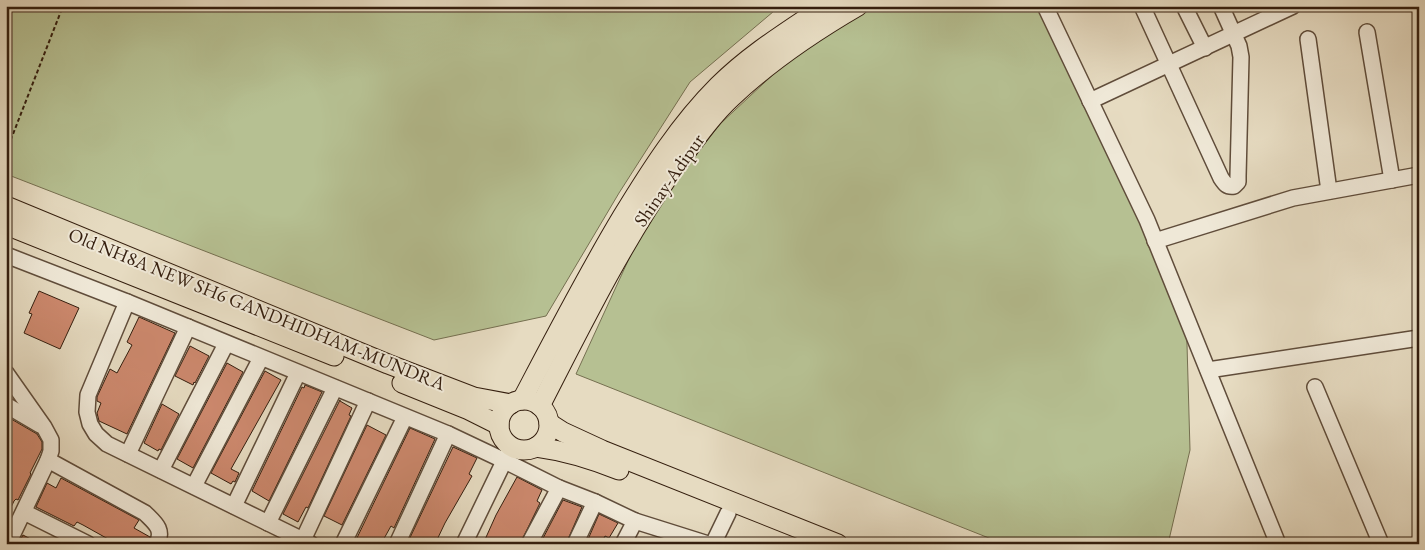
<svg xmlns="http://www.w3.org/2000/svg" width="1425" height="550" viewBox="0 0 1425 550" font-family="'EB Garamond',serif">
<rect width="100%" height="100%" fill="#e6dbc1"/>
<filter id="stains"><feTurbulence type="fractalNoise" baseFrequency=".004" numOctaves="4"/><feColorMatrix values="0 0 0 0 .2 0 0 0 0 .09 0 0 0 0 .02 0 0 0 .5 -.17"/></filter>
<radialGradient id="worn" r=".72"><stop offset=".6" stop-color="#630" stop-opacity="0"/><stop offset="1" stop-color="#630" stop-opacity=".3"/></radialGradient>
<g fill="#b6c092" stroke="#756f50">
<path d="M6,6H780L690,82L619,193L546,316L434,340L6,174Z"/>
<path d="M867,6H1051L1186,309L1190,450L1168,544H1004L576,374L633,250L669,190L720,124L793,56Z"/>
</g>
<g fill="#cc886d" stroke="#341e0e">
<path d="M39,291L79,308L60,349L24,333L32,314L29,313Z"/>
<path d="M139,317L175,333L127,434L99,421L97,413L101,403L97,401V397L110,369L117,373L132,345L127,342Z"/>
<path d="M190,346L209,356L195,383L194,382L193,385L175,376Z"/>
<path d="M227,363L243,372L193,468L177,459Z"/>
<path d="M265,371L281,380L231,469L239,473L235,482L233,481L231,484L211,473Z"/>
<path d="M305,385L322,392L269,501L252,491L302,387L304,388Z"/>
<path d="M340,400V401L352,408L349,415L351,416L308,508L306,507L298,522L283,514Z"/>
<path d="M162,404L179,414L161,450L159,449L158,451L144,443Z"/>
<path d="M6,416L37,434L42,442V449L30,473L31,474L18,500L16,499L14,501L6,518Z"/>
<path d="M367,425L386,435L342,525L324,516Z"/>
<path d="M410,428L435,439L394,528L391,526L381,544H354Z"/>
<path d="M453,447L477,458L469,474L472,476L445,523L435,544H407Z"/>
<path d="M517,477L542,490L537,501L540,503L520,544H483L496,515Z"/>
<path d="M61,478L139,520L134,528L150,537L148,544H117L83,525L77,522L74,526L36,507L47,483L56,488Z"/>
<path d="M563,500L582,507L566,544L561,541L559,544H540Z"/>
<path d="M599,514L618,523L609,538L605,536L601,544H586Z"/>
<path d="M23,535L40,544H18Z"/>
</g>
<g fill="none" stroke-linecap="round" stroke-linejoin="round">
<g stroke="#604d3b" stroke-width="18">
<g id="minor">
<path d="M1045,6L1147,220L1278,544"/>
<path d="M1142,6L1221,178C1225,184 1227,187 1234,186L1238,182V176L1241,57L1239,46L1221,6"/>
<path d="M1184,6L1205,48"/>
<path d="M1367,32L1392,180"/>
<path d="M1308,39L1329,191"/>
<path d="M1090,101L1293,6"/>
<path d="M1155,241L1293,198L1419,175"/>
<path d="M6,255L127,302L448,434L505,461L559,488L595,502L635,521L708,544"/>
<path d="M127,302L88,395L87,412L90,424L96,434L107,444L311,544"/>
<path d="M1208,370L1419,338"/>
<path d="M6,373L44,427L51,440V451L48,460L8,544"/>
<path d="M1315,387L1381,544"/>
<path d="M6,405L40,425"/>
<path d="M128,454L188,327"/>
<path d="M48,460L145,513C155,523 164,529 157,544"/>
<path d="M161,470L226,344"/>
<path d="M194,486L261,358"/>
<path d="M234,506L298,373"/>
<path d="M24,512L88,544"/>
<path d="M268,523L335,388"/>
<path d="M303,540L368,401"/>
<path d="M343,544L405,417"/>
<path d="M397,544L448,434"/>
<path d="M464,544L511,447"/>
<path d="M529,544L559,488"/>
<path d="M575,544L595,502"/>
<path d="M623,544L635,521"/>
<path d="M713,544L728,513"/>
</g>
</g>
<g stroke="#341e0e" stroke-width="21">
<g id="major">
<path d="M6,206L388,364L474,397L511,404"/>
<path d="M6,225L334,356"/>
<path d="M402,383L469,410L499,425"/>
<path d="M522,400C554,339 586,277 622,217C650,171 680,124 718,86C750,54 788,31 825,6"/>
<circle cx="524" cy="425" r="25"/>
<path d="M540,406C581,326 621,245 672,171C690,147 710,117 732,97C768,63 815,31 858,6"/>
<path d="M549,423L563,432L602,450L838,544"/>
<path d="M536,447C566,451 592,459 619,470"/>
</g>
</g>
<path stroke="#341e0e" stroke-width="2" stroke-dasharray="4 2.5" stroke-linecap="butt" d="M6,152L63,6"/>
<use href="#minor" stroke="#efe8d7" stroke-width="15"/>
<use href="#major" stroke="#e6dbc1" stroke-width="19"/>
</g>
<g text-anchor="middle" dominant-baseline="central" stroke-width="4" stroke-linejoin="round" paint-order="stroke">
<g font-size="19" fill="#341e0e" stroke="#efe8d7">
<text transform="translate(669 180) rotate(-55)">Shinay-Adipur</text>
<text transform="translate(257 309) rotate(22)">Old NH8A NEW SH6 GANDHIDHAM-MUNDRA</text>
</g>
</g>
<rect width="1425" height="550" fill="none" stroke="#e6dbc1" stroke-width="25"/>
<rect x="8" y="8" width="1410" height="535" fill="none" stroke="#341e0e" stroke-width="2.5"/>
<rect x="12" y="12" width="1400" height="525" fill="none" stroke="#341e0e"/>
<rect width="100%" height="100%" filter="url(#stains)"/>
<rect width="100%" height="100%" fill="url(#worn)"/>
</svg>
